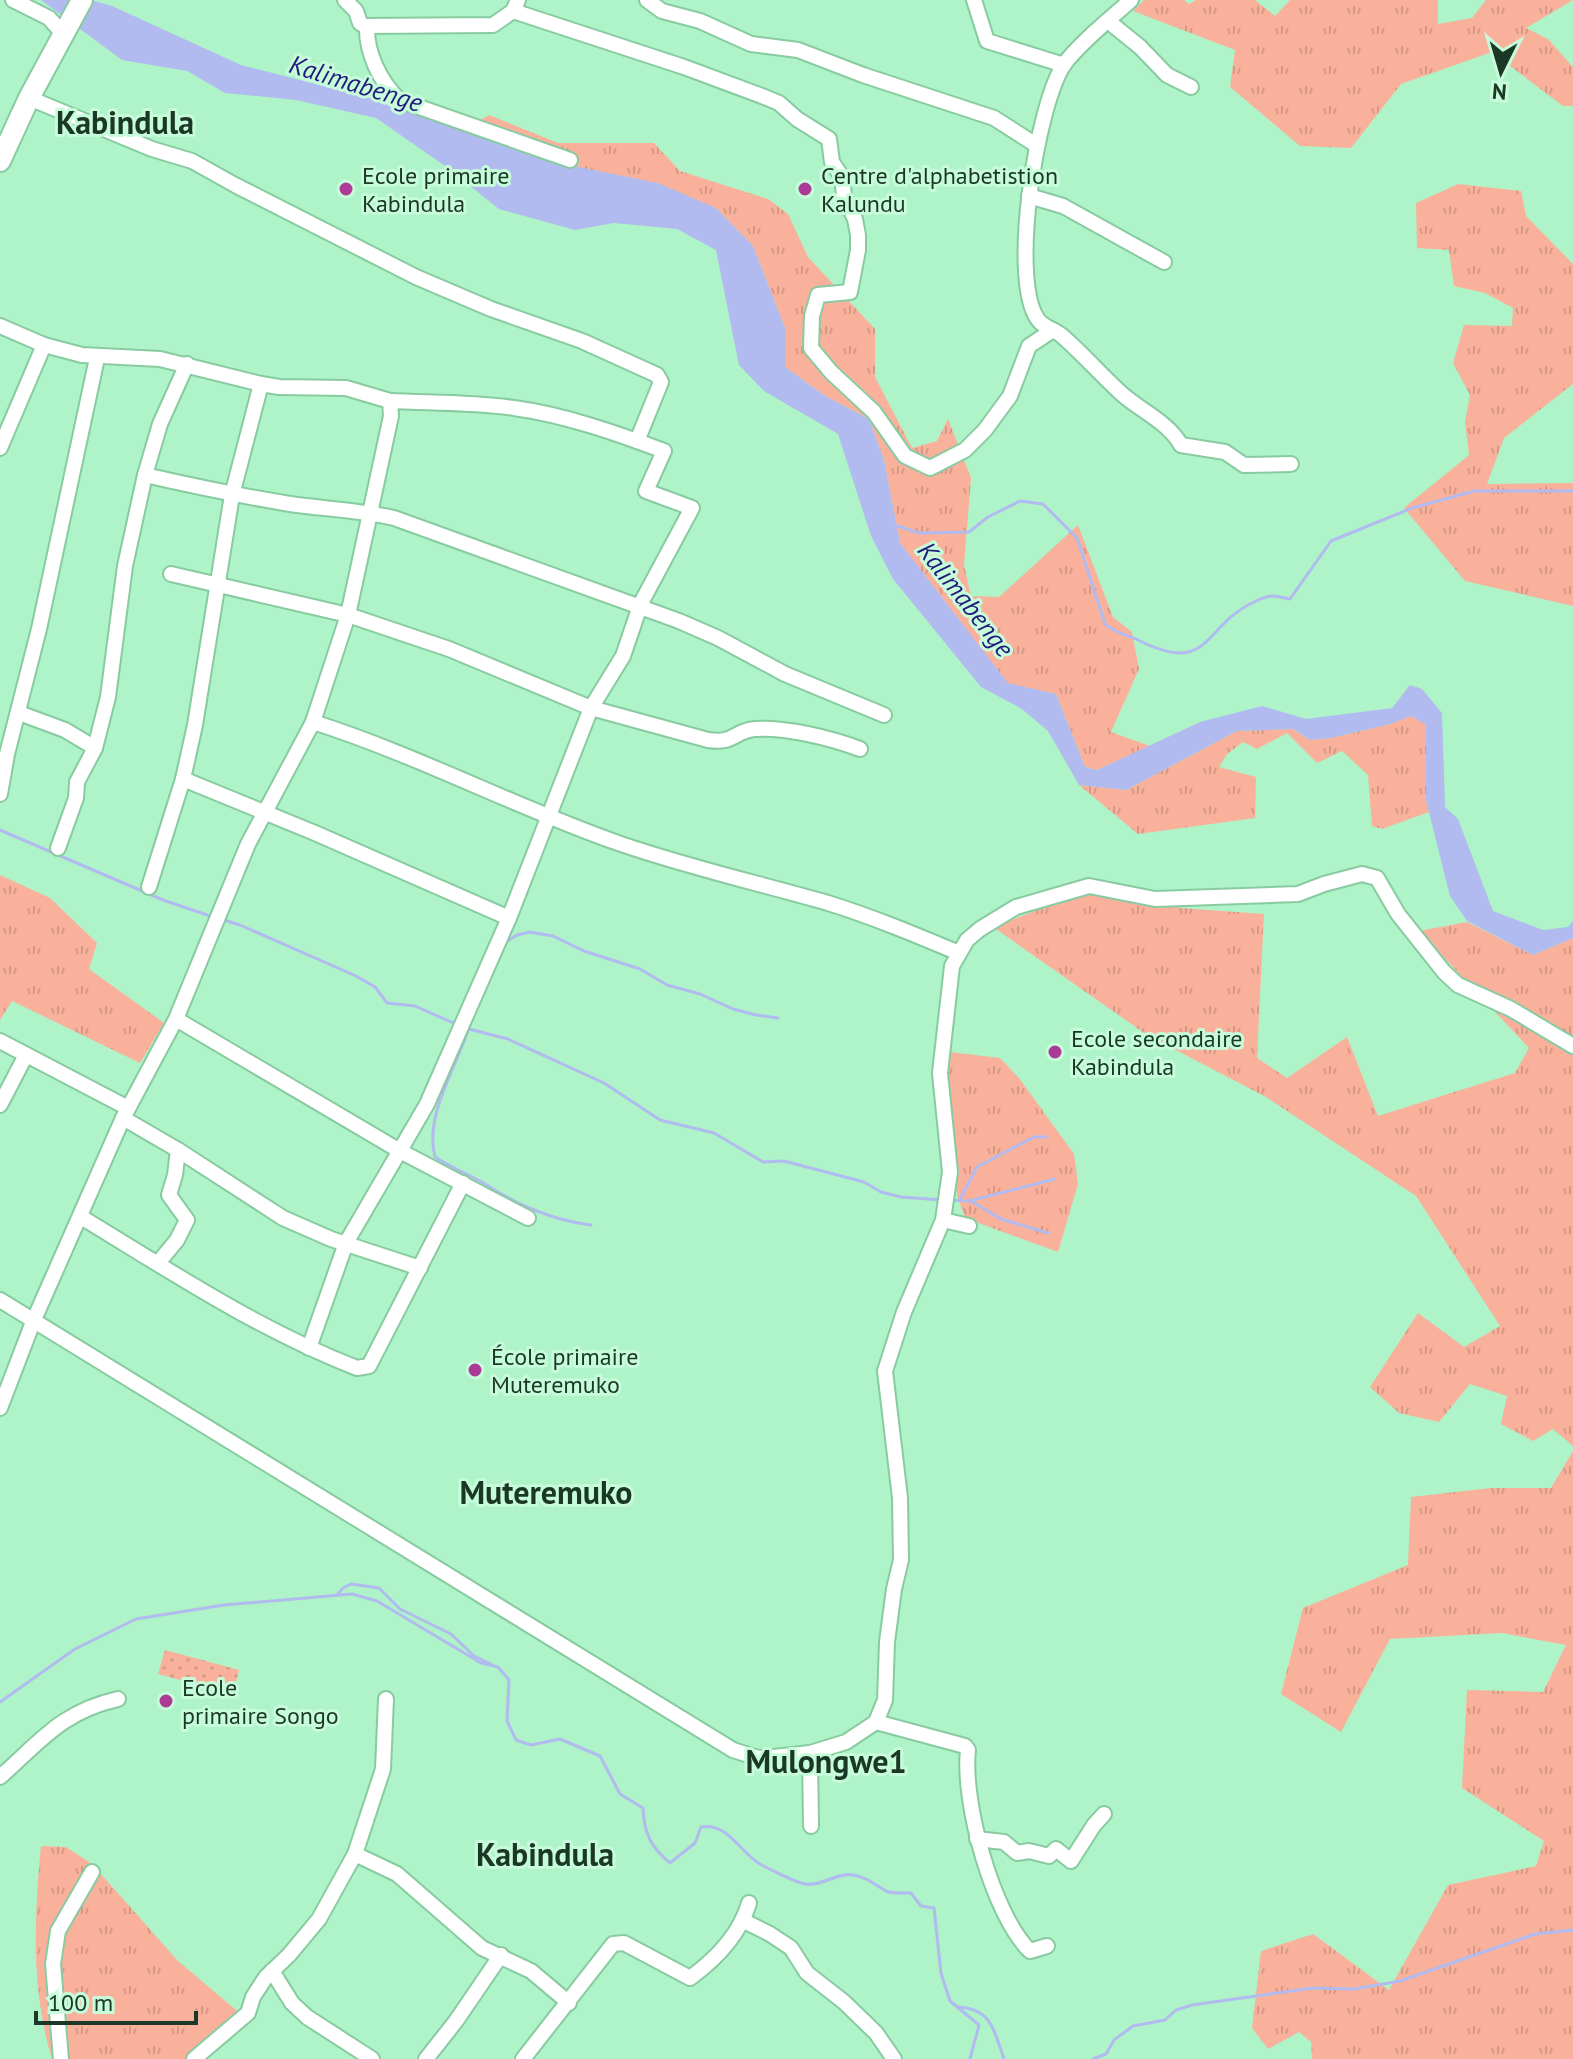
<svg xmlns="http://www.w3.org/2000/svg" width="1573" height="2059" viewBox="0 0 1573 2059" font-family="'PT Sans',sans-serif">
<defs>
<pattern id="grass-tufts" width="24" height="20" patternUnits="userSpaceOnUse" patternTransform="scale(2)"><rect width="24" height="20" fill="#fab19c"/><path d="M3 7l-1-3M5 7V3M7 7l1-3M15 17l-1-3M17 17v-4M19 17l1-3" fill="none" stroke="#d69986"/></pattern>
<pattern id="garden-dots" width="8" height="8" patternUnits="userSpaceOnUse" patternTransform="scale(2)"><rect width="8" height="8" fill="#fab19c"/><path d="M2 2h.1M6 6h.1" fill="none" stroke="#d69986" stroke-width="1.8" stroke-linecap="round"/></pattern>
</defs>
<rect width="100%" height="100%" fill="#aff3c8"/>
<g fill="url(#grass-tufts)">
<path d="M1144,0H1184L1189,4L1196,0H1255L1275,16L1290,0H1438V24L1472,18L1486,0H1573L1526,28L1548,39L1573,67V106H1563L1509,65L1495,51L1401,84L1351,148L1300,146L1230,87L1235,50L1133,11Z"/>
<path d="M489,115L558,143H654L680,171L768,199L788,214L808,257L875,329V377L912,448L937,441L948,419L971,478L964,565L971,596L999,597L1078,525L1113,617L1132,632L1139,669L1111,732L1150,746L1097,770L1085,767L1056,694L1008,684L900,543L884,460L869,419L825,396L785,367V328L753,246L716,208L554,162L461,131Z"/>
<path d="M1458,184L1521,191L1526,216L1573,264V384L1504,438L1487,484L1573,483V606L1465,581L1404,508L1469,455L1465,422L1470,395L1453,363L1464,325L1512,326L1513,308L1485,293L1454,286L1449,250L1417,248L1416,203Z"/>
<path d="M1411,716L1426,724V800L1429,812L1382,829L1372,826L1368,775L1342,751L1317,763L1287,733L1257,749L1243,742L1227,754L1219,767L1256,777L1255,818L1138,834L1079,785L1126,790L1237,731L1293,729L1310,740L1331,738L1390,724Z"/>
<path d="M0,875L50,898L97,943L89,969L164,1023L140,1063L12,1001L0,1020Z"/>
<path d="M1083,893L1181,908L1264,914L1257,1058L1287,1078L1347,1037L1378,1116L1515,1073L1529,1048L1419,931L1467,922L1533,955L1573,938V1446L1553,1429L1533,1441L1501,1424L1507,1396L1470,1384L1439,1422L1399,1413L1370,1387L1418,1313L1464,1347L1500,1326L1416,1196L1266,1097L1147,1035L993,927Z"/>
<path d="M941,1051L1000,1058L1019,1078L1074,1154L1078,1184L1058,1252L965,1218L957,1195Z"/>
<path d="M1573,1451V2059H1312L1311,2042L1299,2032L1268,2049L1252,2028L1261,1951L1313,1934L1389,1990L1448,1885L1536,1866L1544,1841L1462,1788L1467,1690L1543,1692L1566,1645L1502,1633L1390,1639L1341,1732L1281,1694L1303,1608L1408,1565L1411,1497L1491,1488H1551Z"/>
<path d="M41,1846L66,1847L92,1864L178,1961L242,2015L191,2059H52C31,1991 34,1917 41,1846Z"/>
</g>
<path fill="url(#garden-dots)" d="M165,1650L239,1670L233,1694L158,1674Z"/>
<path fill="#b1bbef" d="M41,0H91L112,6L241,65L374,99L554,162L658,183L716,208L753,246L785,328V367L825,396L869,419L884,460L900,543L1008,683L1056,694L1085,767L1097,770L1200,722L1262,706L1306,719L1392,708L1410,685L1422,689L1442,713L1445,807L1458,819L1493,911L1543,930L1568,927L1573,921V938L1533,955L1467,921L1450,896L1426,800V725L1411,716L1390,724L1331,738L1310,740L1293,729L1237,731L1126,790L1079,785L1048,731L1022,709L981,687L893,579L871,536L838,434L764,391L739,365L716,250L677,229L614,223L575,230L499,209L445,166L376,118L296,100L225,93L187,71L122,60Z"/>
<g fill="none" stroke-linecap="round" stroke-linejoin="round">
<g stroke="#b1bbef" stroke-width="3">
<path d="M895,525L919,533L969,532L988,517L1020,501L1043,504L1077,538L1105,624C1116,634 1126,634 1138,640C1211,677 1202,626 1254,602C1260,599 1266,596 1272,596C1278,596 1284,598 1290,599L1331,541L1412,508L1474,491H1573"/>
<path d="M0,830L163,900L213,917"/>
<path d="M221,919L240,925L356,976L375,987L387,1003L415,1006L458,1025"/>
<path d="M503,944L517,935L530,932L553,936L584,951L640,969L667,985L700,994L733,1009L756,1015L778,1018"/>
<path d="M472,1017C462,1060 423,1112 435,1157C451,1168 469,1174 485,1184C517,1205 553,1220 591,1225"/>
<path d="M465,1028L508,1039L604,1083L660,1120L714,1133L763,1162L784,1161L864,1182L881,1192L901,1197L942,1200"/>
<path d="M960,1199L977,1167L1034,1137H1046"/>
<path d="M949,1200L969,1201L1055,1179"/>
<path d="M971,1201L1001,1219L1048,1233"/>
<path d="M337,1595L343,1588L351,1584L379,1588L400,1609L451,1634L474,1656L491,1664"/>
<path d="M0,1702L75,1649L136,1619L224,1605L352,1594L377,1601L481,1663L498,1667L509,1680L507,1721L516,1740L531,1745L560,1739L600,1756L620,1794L643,1808C644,1834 651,1847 670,1863L695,1843L701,1827C727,1822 740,1852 760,1864C769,1869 795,1882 805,1884C820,1887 838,1872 853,1875C867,1877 875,1885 886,1891C893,1894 903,1893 911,1893L921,1906L934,1908L941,1973L950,2001L979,2025L970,2059"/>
<path d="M959,2007C992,2009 994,2031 1004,2059"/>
<path d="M1093,2059L1106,2054L1114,2040L1133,2026L1165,2020L1176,2010L1192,2005L1312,1988L1354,1989L1400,1981L1535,1934L1573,1930"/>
</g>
<g stroke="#88cba1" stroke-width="18">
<g id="minor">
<path d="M13,0L49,18L65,36"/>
<path d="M345,0L356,11L360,23L365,26L493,25L513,11L518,0"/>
<path d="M647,0L662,11L700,21L751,44L798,50L863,75L994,118L1036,145"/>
<path d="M974,0L987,41L1064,65"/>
<path d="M1131,0C1109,20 1083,40 1065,63C1037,101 1007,287 1040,322C1046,328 1055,330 1061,335C1082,353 1101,375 1122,394C1141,411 1168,422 1181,445L1225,452L1244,465L1291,464"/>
<path d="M513,11L684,67L762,96L779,103L797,119L829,139L832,162L842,177L844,196L855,219L858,235V250L850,292L818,295L812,316L811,348L831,372L874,412L905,456L930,468L965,450L985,430L1010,396L1029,346L1053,330"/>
<path d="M1108,21L1140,47L1167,75L1191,87"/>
<path d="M367,26C366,53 380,81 399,100L570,160"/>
<path d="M29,98L152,149L192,161L235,185L416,277L491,309L582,341L657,375L661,382L637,441"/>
<path d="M1029,196L1063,206L1164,262"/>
<path d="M0,326L44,345L82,355L160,359L261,384L279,387L346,388L390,401L391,416L348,615L313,722L248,844L176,1019L123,1118L33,1322L0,1408"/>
<path d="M0,448L44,345"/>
<path d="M145,475C193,486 241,496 290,504C325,509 359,510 394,518L679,621L718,638L785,674L884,715"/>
<path d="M171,574L348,615L449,649L591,708L708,740C735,744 733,731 755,729C786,727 831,738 860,749"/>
<path d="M19,713L65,730L95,748"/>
<path d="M313,722C417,755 515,807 618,843C687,867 758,883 828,903C873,917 916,935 959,953"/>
<path d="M183,779L315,833L509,918"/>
<path d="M0,794L7,754L39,629L97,358"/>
<path d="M58,848L76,798L77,782L95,748L108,697L125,566L145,475L160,424L187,364"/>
<path d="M149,887L183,779L195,725L232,495L261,384"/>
<path d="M176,1019L400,1151L528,1218"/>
<path d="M0,1041L128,1108"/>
<path d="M0,1105L26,1055"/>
<path d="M123,1118L178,1150L283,1218L331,1239L420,1268"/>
<path d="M81,1217C170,1271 259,1330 357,1368L369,1366L463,1183"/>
<path d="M943,1220L969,1226"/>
<path d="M158,1263L177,1240L187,1220L169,1195L175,1175L178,1150"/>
<path d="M0,1300L733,1750L758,1758L783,1756L810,1753L846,1742L876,1722L885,1700L887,1642L894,1589L901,1560L900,1498L885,1371L904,1312L943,1220L950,1172L940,1073L952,966L967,940L980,929L1016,907L1089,886L1155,899L1298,894L1324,884L1362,874L1377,878L1398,914L1444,972L1458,985L1511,1009L1573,1046"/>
<path d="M309,1348L346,1243L427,1104L509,918L591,708L623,656L641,603L692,508L646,491L664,451C616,433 565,415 514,408C473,402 431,403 390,401"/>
<path d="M876,1722L965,1746L968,1750C962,1802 993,1915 1030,1951L1047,1946"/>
<path d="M810,1753L811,1826"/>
<path d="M0,1777C41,1741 61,1712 118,1699"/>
<path d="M977,1839L1004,1842L1017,1853L1029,1851L1049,1856L1056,1849L1071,1861L1094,1825L1104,1814"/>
<path d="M355,1854L397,1874L482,1948L531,1971L569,2003"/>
<path d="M744,1921L770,1934L791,1948L807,1973L844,2002L876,2033L894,2059"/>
<path d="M272,1971L292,2003L307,2017L372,2059"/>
<path d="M61,2059L53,1964L58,1931L92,1872"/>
<path d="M194,2059L248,2013L253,1997L266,1977L289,1955L319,1919L355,1854L383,1769L386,1699"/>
<path d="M426,2059L456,2021L501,1955"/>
<path d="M523,2059L613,1944L624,1943L690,1978C716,1959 740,1934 749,1903"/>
</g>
</g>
<g stroke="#88cba1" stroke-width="24">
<path id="highway" d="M0,161L29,98L82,0"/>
</g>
<use href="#minor" stroke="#fff" stroke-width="14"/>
<use href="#highway" stroke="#fff" stroke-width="20"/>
</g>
<g fill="#ac3b96" stroke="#c7fcda" stroke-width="3">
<circle cx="346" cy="189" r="8"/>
<circle cx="805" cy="189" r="8"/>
<circle cx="1055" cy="1052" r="8"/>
<circle cx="475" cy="1370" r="8"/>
<circle cx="166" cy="1701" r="8"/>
</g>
<g text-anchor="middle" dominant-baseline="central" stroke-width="6" stroke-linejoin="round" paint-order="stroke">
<g font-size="24" fill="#1b3726" stroke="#c7fcda" text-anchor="start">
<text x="362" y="175">Ecole primaire<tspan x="362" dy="28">Kabindula</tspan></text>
<text x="821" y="175">Centre d'alphabetistion<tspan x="821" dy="28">Kalundu</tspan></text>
<text x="1071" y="1038">Ecole secondaire<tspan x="1071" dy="28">Kabindula</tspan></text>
<text x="491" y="1356">École primaire<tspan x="491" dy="28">Muteremuko</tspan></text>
<text x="182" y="1687">Ecole<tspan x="182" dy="28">primaire Songo</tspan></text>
</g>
<g font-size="26" font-style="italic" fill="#231a7d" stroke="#c7fcda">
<text transform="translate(356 83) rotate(17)">Kalimabenge</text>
<text transform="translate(966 599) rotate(52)">Kalimabenge</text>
</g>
<g font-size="32" font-weight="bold" fill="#1b3726" stroke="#c7fcda">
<text x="125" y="122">Kabindula</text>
<text x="546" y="1492">Muteremuko</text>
<text x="826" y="1761">Mulongwe1</text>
<text x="545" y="1854">Kabindula</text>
</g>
</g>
<g transform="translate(1501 72) rotate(185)" stroke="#c7fcda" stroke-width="6" paint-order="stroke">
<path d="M0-6L14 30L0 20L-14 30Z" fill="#1b3726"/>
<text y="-12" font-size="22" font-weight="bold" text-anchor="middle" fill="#1b3726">N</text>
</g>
<path d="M36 2011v12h160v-12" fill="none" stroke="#1b3726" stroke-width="4"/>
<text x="48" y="2011" font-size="24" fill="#1b3726" stroke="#c7fcda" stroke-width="6" paint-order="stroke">100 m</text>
</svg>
